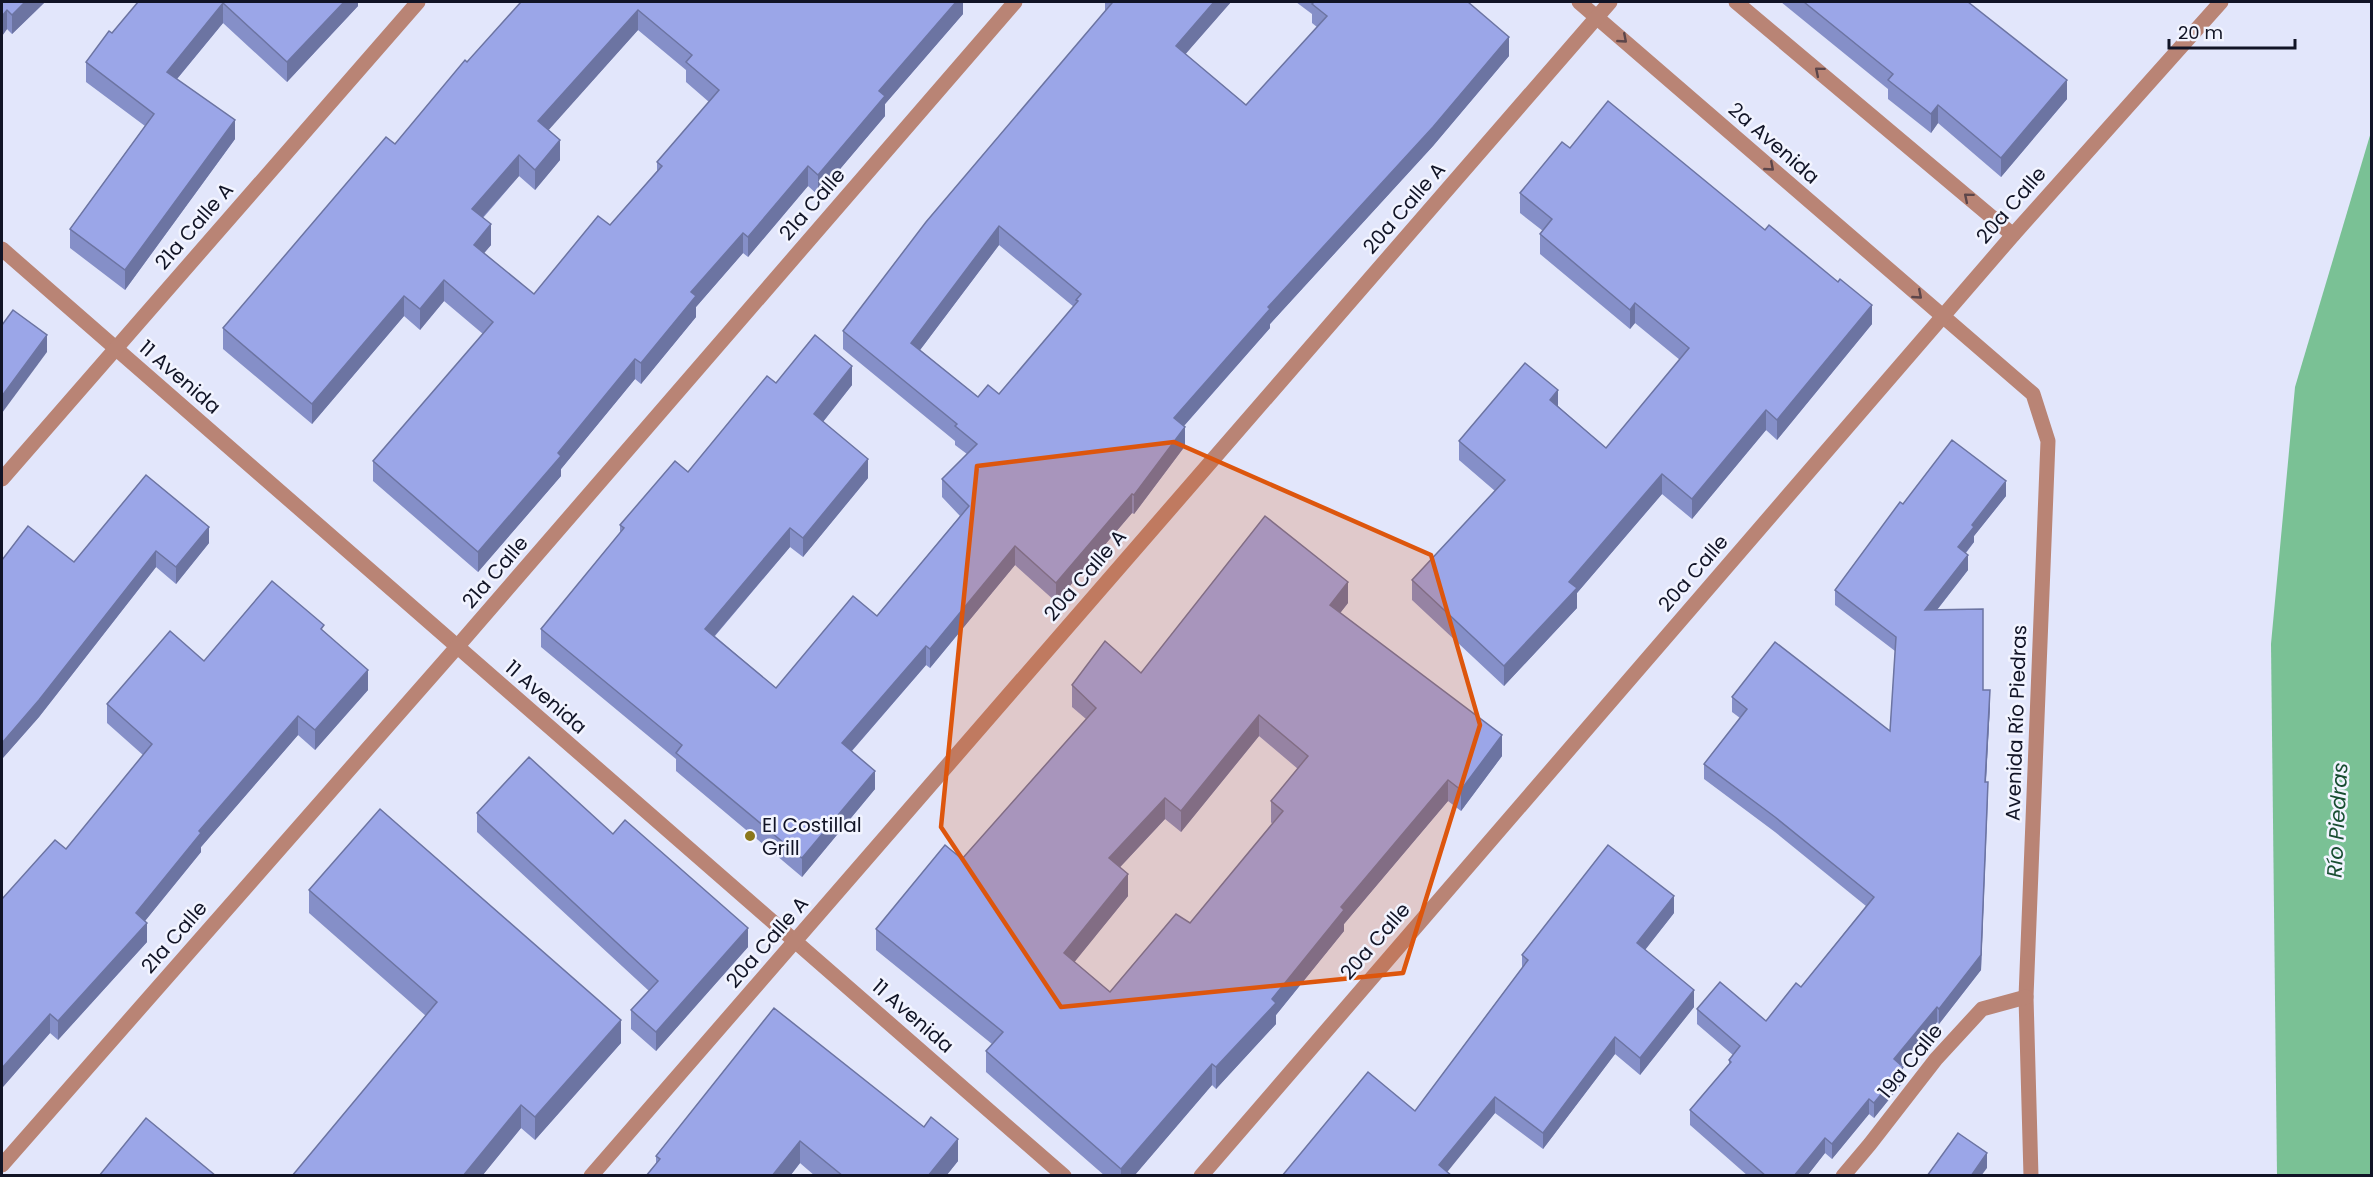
<svg xmlns="http://www.w3.org/2000/svg" width="2373" height="1177" viewBox="0 0 2373 1177" font-family="Poppins,sans-serif">
<rect width="100%" height="100%" fill="#e2e6fb"/>
<path fill="#7ac195" d="M2371,132V1175H2277L2271,644L2295,387Z"/>
<g fill="none" stroke-linecap="round" stroke-linejoin="round">
<g stroke="#b98475" stroke-width="15">
<path d="M1579,2L2033,394L2048,441L2026,997L2031,1176"/>
<path d="M1736,2L2013,235"/>
<path d="M2,249L1064,1176"/>
<path d="M2,479L418,2"/>
<path d="M2,1165L457,647L1015,2"/>
<path d="M591,1176L1610,2"/>
<path d="M1201,1176L2013,235L2221,2"/>
<path d="M1843,1176L1870,1144L1936,1059L1982,1009L2026,997"/>
</g>
</g>
<g fill="#858fc8" fill-rule="evenodd">
<path d="M2,2H45L12,34L7,29L2,36Z"/>
<path d="M138,2H358V6L287,82L223,23L177,79L235,139L125,290L70,248V229L145,126L86,82V62L112,33Z"/>
<path d="M521,2H963V14L885,104V116L818,195L808,186L748,257L743,253L696,307V317L641,384L635,379L561,469V476L478,572L373,481V461L483,334L444,301L420,330L404,316L312,424L223,349V328L395,144ZM638,30L686,70V82L709,102L657,162V171L610,225L534,294L484,253L491,245L483,218L519,176L535,190L560,160L548,130Z"/>
<path d="M1105,2H1231L1185,54L1246,105L1317,27L1312,23V14L1296,2H1468L1509,56L1433,146L1270,324V328L1184,426L1185,446L1134,514L1132,513L1056,602L1015,565L930,668L926,665L852,751L875,789L802,877L676,771V759L541,647V629L620,533V525L688,472L776,383L852,385L823,422L868,478L803,557L790,547L715,636L776,688L877,616L960,516L942,497V479L967,454L955,445V441L843,349V331L1105,11ZM999,245L1074,307L999,394L978,397L920,350Z"/>
<path d="M1781,2H1968L2067,99L2001,177L1938,123L1931,133L1888,99V89Z"/>
<path d="M1570,148L1872,324L1777,440L1766,430L1692,519L1662,494L1577,593V608L1504,686L1412,600V580L1495,491L1459,460V441L1558,406L1606,448L1680,360L1635,323L1630,329L1540,254V234L1543,231L1520,213V193Z"/>
<path d="M2006,496L1974,536V542L1966,553L1968,570L1937,610L1983,690L1990,705L1986,782L1988,797L1981,970L1939,1024L1937,1022L1902,1065L1903,1082L1874,1118L1869,1114L1832,1159L1825,1153L1807,1176H1748L1690,1125V1110L1729,1064V1060L1733,1055L1697,1024V1009L1766,1021L1801,987L1866,906L1775,832L1704,779V764L1740,718L1732,712V697L1890,731L1895,651L1835,605V590L1903,504Z"/>
<path d="M209,543L176,584L156,567L39,717L2,759V560L74,562Z"/>
<path d="M1348,603L1340,613L1502,756L1461,811L1448,801L1344,924V931L1276,1015V1024L1216,1089L1212,1085L1134,1176H1105L986,1072V1051L992,1044L876,950V929L962,859L1086,719L1072,707V685L1141,673ZM1259,736L1298,769L1271,801V822L1272,824L1190,923L1110,992L1074,962L1128,896L1120,867L1165,819L1181,832Z"/>
<path d="M324,632L368,690L315,750L298,735L201,847V852L145,921L147,942L58,1040L50,1033L2,1088L66,849L143,755L107,723V704L204,661Z"/>
<path d="M477,813L613,834L748,947L656,1051L631,1029V1010L649,991L477,832Z"/>
<path d="M309,890L621,1043L535,1140L521,1128L482,1176H292L426,1016L309,913Z"/>
<path d="M1674,913L1645,950L1694,1007L1640,1075L1615,1054L1543,1149L1495,1113L1447,1171L1282,1176L1415,1111L1522,968V955Z"/>
<path d="M774,1008L958,1161L946,1176H815L800,1163L790,1176H646L656,1164V1156Z"/>
</g>
<g fill="#6c74a2">
<path d="M25,2H45L12,34V15Z"/>
<path d="M344,2H358V6L287,82V62Z"/>
<path d="M956,2H963V14L885,104V116L818,195V175L879,91Z"/>
<path d="M1214,2H1231L1176,65V46Z"/>
<path d="M223,3V23L167,91V72Z"/>
<path d="M7,10V29L2,36V16Z"/>
<path d="M638,10V30L538,142V121Z"/>
<path d="M1509,37V56L1433,146L1270,324V328L1174,437V418L1268,307Z"/>
<path d="M2067,80V99L2001,177V158Z"/>
<path d="M1938,105V123L1931,133V114Z"/>
<path d="M235,120V139L125,290V270Z"/>
<path d="M560,140V160L535,190V170Z"/>
<path d="M519,155V176L472,229V209Z"/>
<path d="M808,166V186L748,257V237Z"/>
<path d="M491,224V245L474,265V245Z"/>
<path d="M999,226V245L911,362V343Z"/>
<path d="M743,233V253L696,307V317L641,384V363L691,292Z"/>
<path d="M444,280V301L420,330V309Z"/>
<path d="M404,296V316L312,424V404Z"/>
<path d="M1635,303V323L1630,329V310Z"/>
<path d="M1872,305V324L1777,440V420Z"/>
<path d="M47,335V352L2,413V396Z"/>
<path d="M635,359V379L561,469V476L478,572V552Z"/>
<path d="M852,366V385L814,433V414Z"/>
<path d="M1558,390V410L1550,400Z"/>
<path d="M1766,410V430L1692,519V499Z"/>
<path d="M1185,427V446L1134,514V495Z"/>
<path d="M868,459V478L803,557V538Z"/>
<path d="M1662,474V494L1577,593V608L1504,686V666L1569,582Z"/>
<path d="M2006,481V496L1974,536V542L1958,562V547L1972,525Z"/>
<path d="M1132,494V513L1056,602V583Z"/>
<path d="M209,527V543L176,584V567Z"/>
<path d="M790,528V547L705,647V629Z"/>
<path d="M1015,546V565L930,668V649Z"/>
<path d="M156,551V567L39,717L2,759V743Z"/>
<path d="M1968,555V570L1925,625V610Z"/>
<path d="M1348,582V603L1330,626V605Z"/>
<path d="M926,646V665L842,762V743Z"/>
<path d="M368,670V690L315,750V730Z"/>
<path d="M1990,690V705L1985,797V782Z"/>
<path d="M1259,715V736L1181,832V811Z"/>
<path d="M298,716V735L201,847V852L136,932V913L199,831Z"/>
<path d="M1502,735V756L1461,811V790Z"/>
<path d="M875,771V789L802,877V858Z"/>
<path d="M1448,780V801L1344,924V931L1276,1015V1024L1216,1089V1067L1341,907Z"/>
<path d="M1988,782L1981,970L1939,1024V1009Z"/>
<path d="M1165,798V819L1109,879V858Z"/>
<path d="M1128,874V896L1064,975V953Z"/>
<path d="M1674,896V913L1637,960V943Z"/>
<path d="M147,923V942L58,1040V1021Z"/>
<path d="M748,928V947L656,1051V1032Z"/>
<path d="M1694,990V1007L1640,1075V1058Z"/>
<path d="M1937,1007V1022L1894,1075V1059Z"/>
<path d="M50,1014V1033L2,1088V1068Z"/>
<path d="M621,1020V1043L535,1140V1117Z"/>
<path d="M1615,1037V1054L1543,1149V1133Z"/>
<path d="M1212,1064V1085L1134,1176H1121V1169Z"/>
<path d="M1903,1067V1082L1874,1118V1103Z"/>
<path d="M1495,1097V1113L1444,1176L1439,1165Z"/>
<path d="M1869,1099V1114L1832,1159V1144Z"/>
<path d="M521,1105V1128L482,1176H463Z"/>
<path d="M1825,1138V1153L1807,1176H1794Z"/>
<path d="M958,1139V1161L946,1176H928Z"/>
<path d="M800,1141V1163L790,1176H772Z"/>
<path d="M1987,1153V1168L1981,1176H1971Z"/>
</g>
<g fill="#9ba6e8" stroke="#6c74a2" stroke-width="1.5" fill-rule="evenodd">
<path d="M2,2H25L12,15L7,10L2,16Z"/>
<path d="M138,2H344L287,62L223,3L167,72L235,120L125,270L70,229L154,114L86,62L109,31L112,33Z"/>
<path d="M521,2H956L879,91L885,96L818,175L808,166L748,237L743,233L691,292L696,296L641,363L635,359L558,453L561,456L478,552L373,461L493,322L444,280L420,309L404,296L312,404L223,328L386,137L395,144L465,60L467,62ZM638,10L692,55L686,62L719,90L657,162L662,166L610,225L598,216L534,294L474,245L491,224L472,209L519,155L535,170L560,140L538,121Z"/>
<path d="M1110,2H1214L1176,46L1246,105L1327,16L1312,4L1314,2H1468L1509,37L1433,127L1268,307L1270,309L1174,418L1185,427L1134,495L1132,494L1056,583L1015,546L930,649L926,646L842,743L875,771L802,858L676,753L682,745L541,629L624,528L620,525L675,461L688,472L767,376L776,383L815,335L852,366L814,414L868,459L803,538L790,528L705,629L776,688L853,596L877,616L969,506L942,479L977,444L955,426L957,424L843,331L926,222L1112,3ZM999,226L1081,294L1076,300L1078,301L999,394L988,385L978,397L911,343Z"/>
<path d="M1804,2H1968L2067,80L2001,158L1938,105L1931,114L1888,80L1893,74Z"/>
<path d="M1608,101L1765,230L1769,225L1838,282L1840,279L1872,305L1777,420L1766,410L1692,499L1662,474L1569,582L1577,588L1504,666L1412,580L1505,480L1459,441L1525,363L1558,390L1550,400L1606,448L1689,348L1635,303L1630,310L1540,234L1552,219L1520,193L1562,142L1570,148Z"/>
<path d="M13,310L47,335L2,396V325Z"/>
<path d="M1952,440L2006,481L1972,525L1974,527L1958,547L1968,555L1925,610L1983,609V690H1990L1985,782H1988L1981,955L1939,1009L1937,1007L1894,1059L1903,1067L1874,1103L1869,1099L1832,1144L1825,1138L1794,1176H1766L1690,1110L1731,1062L1729,1060L1740,1046L1697,1009L1720,982L1766,1021L1796,983L1801,987L1874,897L1775,817L1704,764L1747,709L1732,697L1775,642L1890,731L1896,637L1835,590L1900,502L1903,504Z"/>
<path d="M146,475L209,527L176,567L156,551L39,700L2,743V560L28,526L74,562Z"/>
<path d="M1265,516L1348,582L1330,605L1502,735L1461,790L1448,780L1341,907L1344,910L1272,999L1276,1003L1216,1067L1212,1064L1121,1169L986,1051L1003,1032L876,929L945,845L962,859L1096,708L1072,685L1105,641L1141,673ZM1259,715L1308,756L1271,801L1283,811L1190,923L1176,914L1110,992L1064,953L1128,874L1109,858L1165,798L1181,811Z"/>
<path d="M272,581L324,625L321,629L368,670L315,730L298,716L199,831L201,833L136,913L147,923L58,1021L50,1014L2,1068V899L55,840L66,849L152,744L107,704L170,631L204,661Z"/>
<path d="M529,757L613,834L625,820L748,928L656,1032L631,1010L658,981L477,813Z"/>
<path d="M380,809L621,1020L535,1117L521,1105L463,1176H292L437,1002L309,890Z"/>
<path d="M1608,845L1674,896L1637,943L1694,990L1640,1058L1615,1037L1543,1133L1495,1097L1439,1165L1452,1176H1282L1368,1072L1415,1111L1528,960L1522,955Z"/>
<path d="M774,1008L924,1127L931,1117L958,1139L928,1176H843L800,1141L772,1176H646L660,1159L656,1156Z"/>
<path d="M146,1118L216,1176H99Z"/>
<path d="M1958,1133L1987,1153L1971,1176H1927Z"/>
</g>
<defs><path id="oneway-chevron" d="M-2-3.5L2.5 0L-2 3.5" fill="none" stroke-width="1.6" stroke-linecap="round" stroke-linejoin="round" transform="scale(1.5)"/></defs>
<g stroke="#5d464a">
<use href="#oneway-chevron" transform="translate(1623 39) rotate(41)"/>
<use href="#oneway-chevron" transform="translate(1819 71) rotate(-140)"/>
<use href="#oneway-chevron" transform="translate(1770 167) rotate(41)"/>
<use href="#oneway-chevron" transform="translate(1968 197) rotate(-140)"/>
<use href="#oneway-chevron" transform="translate(1918 295) rotate(41)"/>
</g>
<path fill="#dd560d" fill-opacity="0.2" stroke="#dd560d" stroke-width="4.5" stroke-linejoin="round" d="M1174,442L1431,555L1480,725L1403,973L1061,1007L941,827L977,466Z"/>
<circle fill="#8b771b" stroke="#f2f4ff" stroke-width="2" cx="750" cy="836" r="6"/>
<g text-anchor="middle" dominant-baseline="central" stroke-width="5" stroke-linejoin="round" paint-order="stroke">
<g font-size="20" fill="#111426" stroke="#f2f4ff">
<text transform="translate(1774 143) rotate(41)">2a Avenida</text>
<text transform="translate(812 204) rotate(-49)">21a Calle</text>
<text transform="translate(2011 205) rotate(-49)">20a Calle</text>
<text transform="translate(1404 208) rotate(-49)">20a Calle A</text>
<text transform="translate(194 226) rotate(-49)">21a Calle A</text>
<text transform="translate(180 377) rotate(41)">11 Avenida</text>
<text transform="translate(495 572) rotate(-49)">21a Calle</text>
<text transform="translate(1693 573) rotate(-49)">20a Calle</text>
<text transform="translate(1085 575) rotate(-49)">20a Calle A</text>
<text transform="translate(546 697) rotate(41)">11 Avenida</text>
<text transform="translate(2016 723) rotate(-88)">Avenida Río Piedras</text>
<text transform="translate(174 937) rotate(-49)">21a Calle</text>
<text transform="translate(1375 941) rotate(-49)">20a Calle</text>
<text transform="translate(767 942) rotate(-49)">20a Calle A</text>
<text transform="translate(913 1016) rotate(41)">11 Avenida</text>
<text transform="translate(1910 1061) rotate(-51)">19a Calle</text>
</g>
<g font-size="20" fill="#111426" stroke="#f2f4ff" text-anchor="start">
<text x="762" y="825">El Costillal<tspan x="762" dy="23">Grill</tspan></text>
</g>
<g font-size="21" font-style="italic" fill="#184e31" stroke="#f2f4ff">
<text transform="translate(2337 820) rotate(-87)">Río Piedras</text>
</g>
</g>
<rect width="2373" height="1177" fill="none" stroke="#111426" stroke-width="6"/>
<path d="M2169 39v9h126v-9" fill="none" stroke="#111426" stroke-width="3"/>
<text x="2178" y="39" font-size="18" fill="#111426" stroke="#f2f4ff" stroke-width="4.5" paint-order="stroke">20 m</text>
</svg>
